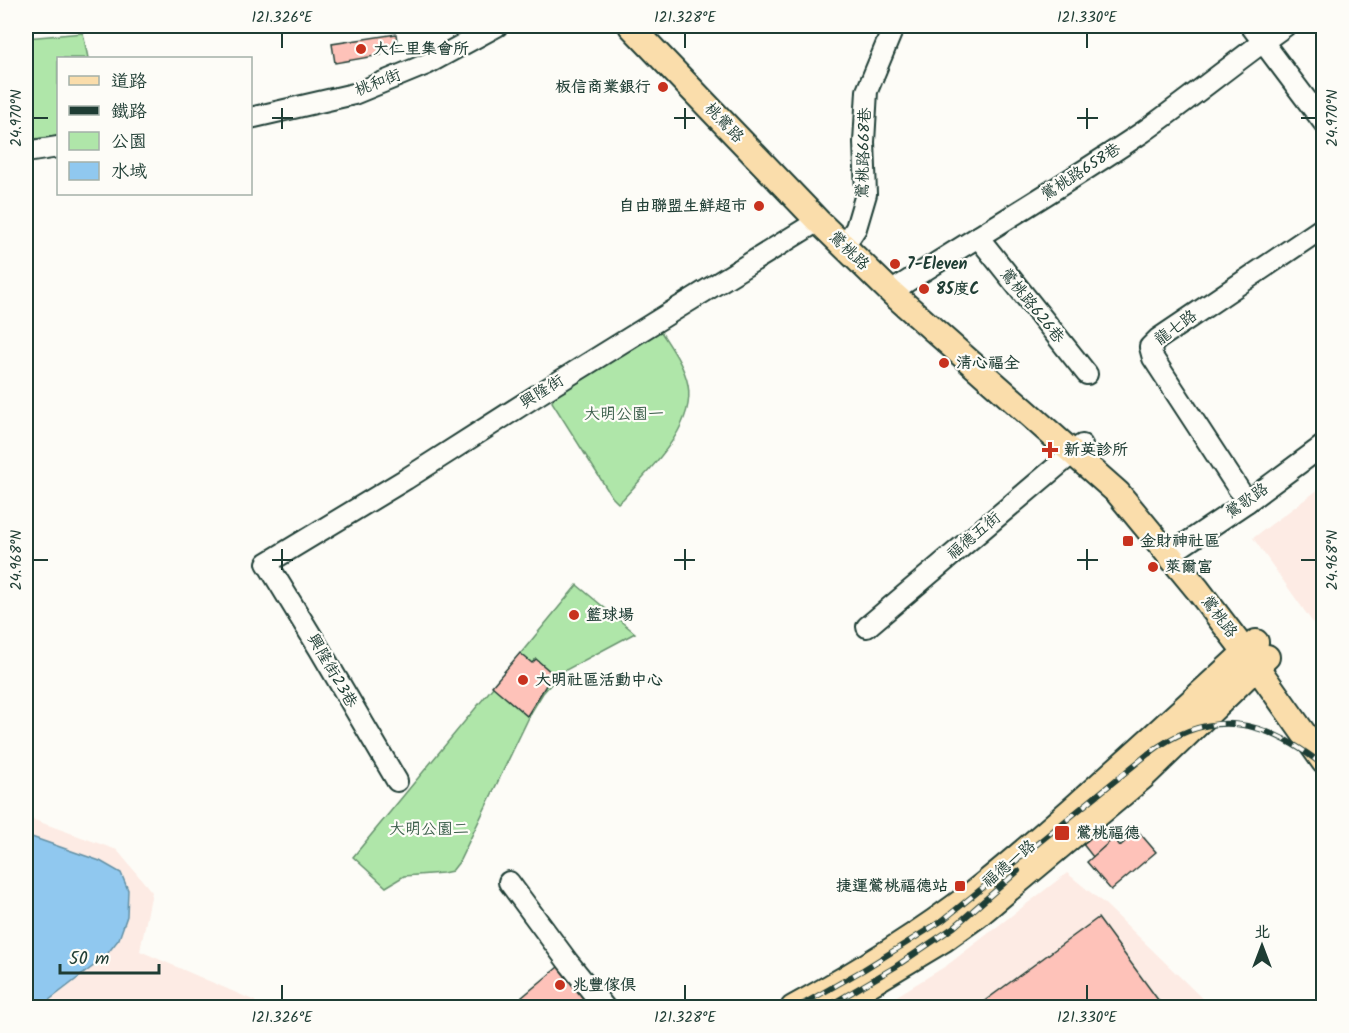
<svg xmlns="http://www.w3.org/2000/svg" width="1349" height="1033" viewBox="0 0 1349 1033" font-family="Kalam,'LXGW WenKai TC',sans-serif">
<rect width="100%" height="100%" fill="#fdfcf7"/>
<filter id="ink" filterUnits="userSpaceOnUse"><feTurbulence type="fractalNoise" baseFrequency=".0167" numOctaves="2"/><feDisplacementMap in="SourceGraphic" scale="12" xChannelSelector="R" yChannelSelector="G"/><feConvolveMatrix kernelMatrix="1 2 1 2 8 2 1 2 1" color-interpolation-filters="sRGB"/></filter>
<g filter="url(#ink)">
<g fill="#fdebe4">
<path d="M1323,486V637L1253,538Z"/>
<path d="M26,817L117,850L152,892L140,951L255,1001V1007H26Z"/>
<path d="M1067,873L1106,905L1211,1007L877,1008L946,966Z"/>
</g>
<g fill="#afe6a9" stroke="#67926e" stroke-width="1.5">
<path d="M83,33L88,58H58V136L26,140V38Z"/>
<path d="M658,327C669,345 684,364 688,385C696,427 648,471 623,499L618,503L612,497L552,402L556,392Z"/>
<path d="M577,585L635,633L562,672L543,693L532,711L459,862L452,871L443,873L404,876L386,887L353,857Z"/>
</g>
<path fill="#90c8ef" stroke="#6390a4" stroke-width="1.5" d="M26,835L100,861L121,873L128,890L127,916L119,939L104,958L40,1007H26Z"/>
<g fill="#fec2b9" stroke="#1f3d34" stroke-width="1.5">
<path d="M396,34L398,48L380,50L381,55L335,63L332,44Z"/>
<path d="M520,653L532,663L536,659L553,674L527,716L492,686Z"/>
<path d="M1103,825L1114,838L1093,857L1082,843Z"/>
<path d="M1138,831L1156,852L1111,890L1087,862L1114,838L1120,846Z"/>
<path d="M1098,918L1164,1008H975Z"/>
<path d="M564,962L601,1008H509Z"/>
</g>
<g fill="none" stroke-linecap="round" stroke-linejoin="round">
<g stroke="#1f3d34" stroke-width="24">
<g id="minor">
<path d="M1251,26L1324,123"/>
<path d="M250,118L354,94L427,64L497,26"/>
<path d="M26,152L58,147"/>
<path d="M978,237L1087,374"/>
<path d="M844,246L856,228L866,194L864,142L867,91L894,26"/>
<path d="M892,293L900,286C981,234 1063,186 1143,132C1191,98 1237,60 1285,26"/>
<path d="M1247,502L1153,358L1150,347L1158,339L1324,227"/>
<path d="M1170,554L1247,502L1324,445"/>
<path d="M867,627L1082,445"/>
<path d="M397,781L320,650L267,563L406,479L539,394L818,221"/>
<path d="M509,882L568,962L605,1008"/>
</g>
</g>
<g stroke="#1f3d34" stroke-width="28">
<g id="major">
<path d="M631,26L818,221L892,293L1118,493L1198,590L1256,666L1324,762"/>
<path d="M793,1008C855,974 917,936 973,893C1009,865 1043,835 1077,805C1137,751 1197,697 1256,642"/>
<path d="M830,1008L943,940L978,915L1144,776L1267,657"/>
</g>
</g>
<use href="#minor" stroke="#fdfcf7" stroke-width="20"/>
<use href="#major" stroke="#faddab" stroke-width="24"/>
<g stroke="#1f3d34" stroke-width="6">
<g id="rail">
<path d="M796,1008L863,970L943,920L1148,754C1211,706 1265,719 1324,766"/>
<path d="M825,1008L895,967L954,927L1018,871"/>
</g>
</g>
<use href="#rail" stroke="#fdfcf7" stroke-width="4" stroke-dasharray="11" stroke-linecap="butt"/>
</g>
</g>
<path fill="none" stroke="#1f3d34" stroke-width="2" d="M282,33V48M685,33V48M1087,33V48M282,108V129M685,108V129M1087,108V129M33,118H48M272,118H293M674,118H695M1077,118H1098M1301,118H1316M282,549V570M685,549V570M1087,549V570M33,560H48M272,560H293M674,560H695M1077,560H1098M1301,560H1316M282,985V1000M685,985V1000M1087,985V1000"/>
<g fill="#c8321e" stroke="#fdfcf7" stroke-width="2">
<circle cx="361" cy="49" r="6"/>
<circle cx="663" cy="87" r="6"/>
<circle cx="759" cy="206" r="6"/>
<circle cx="895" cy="264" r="6"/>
<circle cx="924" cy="289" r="6"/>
<circle cx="944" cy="363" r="6"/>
<path d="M1047 441h6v6h6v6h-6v6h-6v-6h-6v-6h6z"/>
<rect x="1122" y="535" width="12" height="12" rx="3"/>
<circle cx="1153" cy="567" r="6"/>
<circle cx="574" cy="615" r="6"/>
<circle cx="523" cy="680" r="6"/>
<rect x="1054" y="825" width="16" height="16" rx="3"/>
<rect x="954" y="880" width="12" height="12" rx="3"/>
<circle cx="560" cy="985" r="6"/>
</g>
<g text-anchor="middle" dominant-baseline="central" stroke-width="4.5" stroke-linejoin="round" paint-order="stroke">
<g font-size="16" font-weight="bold" fill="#1f3d34" stroke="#fdfcf7" text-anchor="start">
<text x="373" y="49">大仁里集會所</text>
<text x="651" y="87" text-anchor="end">板信商業銀行</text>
<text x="747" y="206" text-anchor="end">自由聯盟生鮮超市</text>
<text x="907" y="264">7-Eleven</text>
<text x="936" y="289">85度C</text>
<text x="956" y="363">清心福全</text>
<text x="1064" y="450">新英診所</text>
<text x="1140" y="541">金財神社區</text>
<text x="1165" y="567">萊爾富</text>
<text x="586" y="615">籃球場</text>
<text x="535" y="680">大明社區活動中心</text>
<text x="1076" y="833">鶯桃福德</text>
<text x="948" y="886" text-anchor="end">捷運鶯桃福德站</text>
<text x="572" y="985">兆豐傢俱</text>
</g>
<g font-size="16" fill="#1f3d34" stroke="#fdfcf7">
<text transform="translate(378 83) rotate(-21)">桃和街</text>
<text transform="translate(724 123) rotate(46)">桃鶯路</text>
<text transform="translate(864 153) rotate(-88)">鶯桃路668巷</text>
<text transform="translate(1081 172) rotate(-33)">鶯桃路658巷</text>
<text transform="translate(849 251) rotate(44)">鶯桃路</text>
<text transform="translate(1032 306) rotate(51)">鶯桃路626巷</text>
<text transform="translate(1176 328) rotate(-36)">龍七路</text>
<text transform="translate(542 392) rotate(-32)">興隆街</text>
<text transform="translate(1247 501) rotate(-35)">鶯歌路</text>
<text transform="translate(974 536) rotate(-40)">福德五街</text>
<text transform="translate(1219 617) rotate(53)">鶯桃路</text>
<text transform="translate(332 671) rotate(60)">興隆街23巷</text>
<text transform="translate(1009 864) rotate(-40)">福德一路</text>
</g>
<g font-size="16" fill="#3c5f4b" stroke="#fdfcf7">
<text x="624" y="414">大明公園一</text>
<text x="429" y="829">大明公園二</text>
</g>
</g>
<rect width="1349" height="1033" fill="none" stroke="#fdfcf7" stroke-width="66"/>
<rect x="57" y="57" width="195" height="138" fill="#fdfcf7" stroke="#a4b0a9" stroke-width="1.5"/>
<rect x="69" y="76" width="30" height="9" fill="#faddab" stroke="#a4b0a9" stroke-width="1.5"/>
<text x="111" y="87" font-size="18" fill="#1f3d34">道路</text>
<rect x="69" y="106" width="30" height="9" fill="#1f3d34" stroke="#a4b0a9" stroke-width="1.5"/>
<text x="111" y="117" font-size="18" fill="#1f3d34">鐵路</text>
<rect x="69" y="132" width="30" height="18" fill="#afe6a9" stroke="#a4b0a9" stroke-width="1.5"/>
<text x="111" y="147" font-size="18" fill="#1f3d34">公園</text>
<rect x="69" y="162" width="30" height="18" fill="#90c8ef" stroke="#a4b0a9" stroke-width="1.5"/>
<text x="111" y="177" font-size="18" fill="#1f3d34">水域</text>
<g transform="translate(1262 946)" stroke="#fdfcf7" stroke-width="4.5" paint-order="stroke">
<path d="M0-4.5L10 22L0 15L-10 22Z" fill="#1f3d34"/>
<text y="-9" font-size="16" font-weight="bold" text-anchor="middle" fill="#1f3d34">北</text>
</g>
<path d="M60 964v9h99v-9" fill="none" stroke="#1f3d34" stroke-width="3"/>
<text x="69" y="964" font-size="18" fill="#1f3d34" stroke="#fdfcf7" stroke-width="4.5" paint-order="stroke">50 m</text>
<rect x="33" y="33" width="1283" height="967" fill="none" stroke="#1f3d34" stroke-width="2"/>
<g font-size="15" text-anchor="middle" fill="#1f3d34">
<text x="282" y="22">121.326°E</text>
<text x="685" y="22">121.328°E</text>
<text x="1087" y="22">121.330°E</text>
<text transform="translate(16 118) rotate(-90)" y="5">24.970°N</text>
<text transform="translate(1332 118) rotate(-90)" y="5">24.970°N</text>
<text transform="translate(16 560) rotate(-90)" y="5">24.968°N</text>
<text transform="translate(1332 560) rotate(-90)" y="5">24.968°N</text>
<text x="282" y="1022">121.326°E</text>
<text x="685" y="1022">121.328°E</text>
<text x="1087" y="1022">121.330°E</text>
</g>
</svg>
